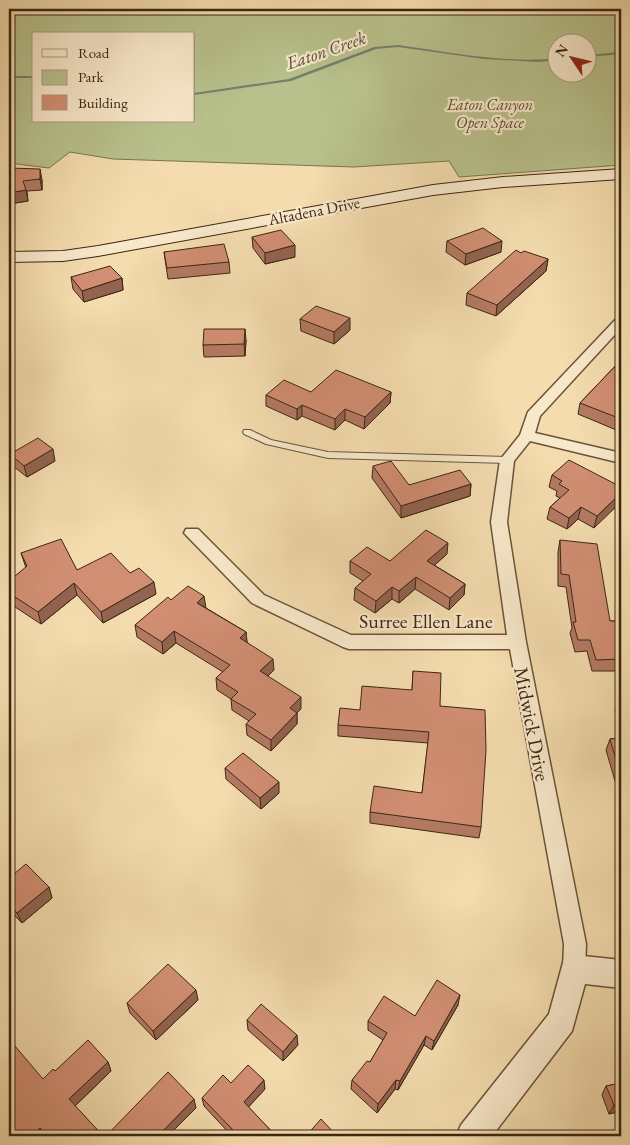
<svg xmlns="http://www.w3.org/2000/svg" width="630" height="1145" viewBox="0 0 630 1145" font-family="'EB Garamond',serif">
<rect width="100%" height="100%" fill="#f4dcae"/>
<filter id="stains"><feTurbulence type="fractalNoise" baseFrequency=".004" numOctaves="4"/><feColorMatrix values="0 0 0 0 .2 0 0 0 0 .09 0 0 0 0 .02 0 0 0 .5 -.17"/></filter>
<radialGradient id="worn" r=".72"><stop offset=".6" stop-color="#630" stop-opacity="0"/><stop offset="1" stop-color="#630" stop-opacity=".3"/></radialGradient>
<path fill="#b8c18c" stroke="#7a744f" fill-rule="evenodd" d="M9,9H621V165L459,177L449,161L354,167L113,159L70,152L49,168L9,163ZM34,34H194V121H34ZM558,42H588V72H558Z"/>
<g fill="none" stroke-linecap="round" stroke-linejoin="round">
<g fill="#75806d" fill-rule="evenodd">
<path d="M398,45C450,52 505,64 558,58V60L539,62L484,59L398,47L376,49L291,81L194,95V93L289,79L374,47Z"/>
<path d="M621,52V54L588,57V55Z"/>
<rect x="9" y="76" width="25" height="2"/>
</g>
<g stroke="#695439" stroke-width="2">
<path id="service" d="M244,430H250L271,440L328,452L507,457L511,460L507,463L328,458L266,444L244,434L243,432Z"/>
</g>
<g stroke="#695439" stroke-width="3">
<path id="minor" d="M621,317V328L540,416L535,433L621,453V463L530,441L514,461L507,522L526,642L586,944L585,969L582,976L574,980L566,976L563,969L564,944L510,649H349L343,647L252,603L184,533L186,529H198L264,595L351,635H507L491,522L500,460L520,435L528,412L617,318Z"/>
</g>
<g stroke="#695439" stroke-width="3">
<path id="tertiary" d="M574,955L621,960V988L585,984L572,1031L492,1136H456L461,1125L549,1014L564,959Z"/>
</g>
<g stroke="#3b2712" stroke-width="2">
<path id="secondary" d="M621,169V179L503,187L433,195L98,256L63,261L9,262V252L63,251L98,246L433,185L503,177Z"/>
</g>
<use href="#service" fill="#f8e8ca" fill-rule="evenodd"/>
<use href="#minor" fill="#f8e8ca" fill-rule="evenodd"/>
<use href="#tertiary" fill="#f8e8ca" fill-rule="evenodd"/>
<use href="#secondary" fill="#f8e8ca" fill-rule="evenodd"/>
</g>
<g fill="#b47a63" stroke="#3b2712">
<path d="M9,168L42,180V190L27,191L28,201L9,204Z"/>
<path d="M252,237L295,257L265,264L253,248Z"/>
<path d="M447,241L501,252L465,265L446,252Z"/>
<path d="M164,252L229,262L230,273L168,279Z"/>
<path d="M521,253L548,259L546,271L496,316L466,305L467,293Z"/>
<path d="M71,277L122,278L123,290L84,302L73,289Z"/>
<path d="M300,319L350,330L334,344L301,331Z"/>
<path d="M246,340L245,356L204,357L203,345Z"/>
<path d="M621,360V432L578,414L580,403Z"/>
<path d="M311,392H391L390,403L364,429L345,420L335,430L302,416L297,420L266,406V395Z"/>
<path d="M10,454L55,461L27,477L13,466Z"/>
<path d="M373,466L409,485L471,484L470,496L401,518L372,478Z"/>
<path d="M552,475L621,487L594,528L578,519L567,529L547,519L550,507L560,498L556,496L557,491L549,487Z"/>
<path d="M560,540L610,621H621V671H592L587,651L575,652L570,633L572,628L566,587L558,586V552Z"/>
<path d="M21,553L77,570L130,573L156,594L103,623L77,595L41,624L9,603V581L26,568Z"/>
<path d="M447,554L434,565L465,584L464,595L449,610L415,589L399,603L392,599L375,613L354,600L355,588L363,581L350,573V561H390Z"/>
<path d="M171,600L206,608L246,632L247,642L274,670L268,676L301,709L297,712V724L271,751L247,735L246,724L249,721L232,710L231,699L217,690L216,678L223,672L176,643L163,654L137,637L135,625Z"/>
<path d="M413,671L440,706L481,827L479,838L370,823V812L422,793L428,743L338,736V725L360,710L412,690Z"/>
<path d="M619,698H621V729L615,710Z"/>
<path d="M621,738V781H615L606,750L610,739Z"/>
<path d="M225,768L279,793L261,809L226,779Z"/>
<path d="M9,878L49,887L52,898L22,923L9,910Z"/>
<path d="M198,1000L156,1040L130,1013L127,1003Z"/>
<path d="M458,1005L432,1050L424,1045L398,1090L395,1089L377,1113L351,1089L352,1080L370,1062L383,1040L368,1030V1021L415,1016Z"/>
<path d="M247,1020L298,1045L283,1061L248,1030Z"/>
<path d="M108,1062L111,1071L75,1106L103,1136H9L43,1079L55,1071Z"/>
<path d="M231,1083L265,1089L248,1107L276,1136L230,1134L204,1106L202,1098Z"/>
<path d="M621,1083V1113V1111L609,1114L602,1095L606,1086Z"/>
</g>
<g fill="#926350" stroke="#3b2712">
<path d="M40,169L42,180V190L40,179Z"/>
<path d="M26,190L28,201L9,204V193Z"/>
<path d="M502,241L501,252L465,265L466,254Z"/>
<path d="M295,245V257L265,264V253Z"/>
<path d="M548,259L546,271L496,316L497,305Z"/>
<path d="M122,278L123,290L84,302L82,291Z"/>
<path d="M350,318V330L334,344V332Z"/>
<path d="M245,329L246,340L245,356L244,344Z"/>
<path d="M391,392L390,403L364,429L365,417Z"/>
<path d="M302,405V416L297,420V409Z"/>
<path d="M345,409V420L335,430V419Z"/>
<path d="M53,449L55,461L27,477L24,466Z"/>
<path d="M471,484L470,496L401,518V506Z"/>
<path d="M621,493V502L594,528L597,516Z"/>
<path d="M581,507L578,519L567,529L569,518Z"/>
<path d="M448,543L447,554L426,573L427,561Z"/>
<path d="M416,577L415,589L399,603V591Z"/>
<path d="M154,582L156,594L103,623L101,612Z"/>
<path d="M74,583L77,595L41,624L38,612Z"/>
<path d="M465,584L464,595L449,610L450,598Z"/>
<path d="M392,587V599L375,613L376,601Z"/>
<path d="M204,596L206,608L197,603Z"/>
<path d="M174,631L176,643L163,654L162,642Z"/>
<path d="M246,632L247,644L240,638Z"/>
<path d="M273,659L274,670L261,683L260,671Z"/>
<path d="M301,697V709L290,719V708Z"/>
<path d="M297,713V724L271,751V740Z"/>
<path d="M279,782V793L261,809L260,798Z"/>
<path d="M49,887L52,898L22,923L17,913Z"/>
<path d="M196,990L198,1000L156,1040L153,1031Z"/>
<path d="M460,995L458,1005L432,1050L434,1041Z"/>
<path d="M297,1035L298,1045L283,1061V1052Z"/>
<path d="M426,1036L424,1045L398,1090L400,1081Z"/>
<path d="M108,1062L111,1071L73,1108L69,1099Z"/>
<path d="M264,1080L265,1089L245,1111L244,1102Z"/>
<path d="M396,1080L395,1089L377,1113L378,1104Z"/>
<path d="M194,1099L196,1108L168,1136H158Z"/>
<path d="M621,1104V1111L609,1114L614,1105Z"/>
<path d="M40,1128L44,1136H31Z"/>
</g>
<g fill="#d18e73" stroke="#3b2712">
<path d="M9,168L40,169V179L23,181L26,190L9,193Z"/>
<path d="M483,228L502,241L466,254L447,241Z"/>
<path d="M281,230L295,245L265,253L252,237Z"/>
<path d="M224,244L229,262L167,268L164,252Z"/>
<path d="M516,250L521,253L524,251L548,259L497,305L467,293Z"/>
<path d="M110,266L122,278L82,291L71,277Z"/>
<path d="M316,306L350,318L334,332L300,319Z"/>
<path d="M204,329H245L244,344L203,345Z"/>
<path d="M621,360V419L580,403Z"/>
<path d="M336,370L391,392L365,417L345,409L335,419L302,405L297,409L266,395L284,380L311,392Z"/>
<path d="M38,438L53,449L24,466L10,454Z"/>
<path d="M569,460L621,487V493L597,516L581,507L569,518L550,507L569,490L559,484L562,481L552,475Z"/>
<path d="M391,461L409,485L460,470L471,484L401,506L373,466Z"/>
<path d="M426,530L448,543L427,561L465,584L450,598L416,577L399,591L392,587L376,601L355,588L371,574L350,561L367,547L390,561Z"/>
<path d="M61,539L77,570L111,553L130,573L139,568L154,582L101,612L74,583L38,612L9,593V581L27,566L21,553Z"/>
<path d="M560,540L597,544L610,621H621V659L596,660L590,640H578L573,622H576L569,575L561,574Z"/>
<path d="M188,586L204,596L197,603L246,632L240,638L273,659L260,671L301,697L290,708L297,713L271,740L246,724L256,714L231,699L238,692L216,678L230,665L174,631L162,642L135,625L168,597L171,600Z"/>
<path d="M413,671L441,673L440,706L485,710L486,750L481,827L370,812L374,786L422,793L429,732L338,725L340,708L360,710L362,686L412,690Z"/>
<path d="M619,698H621V706Z"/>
<path d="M621,738V770H619L610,739Z"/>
<path d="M243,753L279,782L260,798L225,768Z"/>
<path d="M26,864L49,887L17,913L9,904V878Z"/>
<path d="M168,964L196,990L153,1031L127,1003Z"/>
<path d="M437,980L460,995L434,1041L426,1036L400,1081L396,1080L378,1104L352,1080L367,1061L370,1062L387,1033L368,1021L384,996L415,1016Z"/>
<path d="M261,1004L297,1035L283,1052L247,1020Z"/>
<path d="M9,1039L43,1079L53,1069L55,1071L88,1040L108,1062L69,1099L103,1136H47L40,1128L31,1136H9Z"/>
<path d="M248,1065L264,1080L244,1102L276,1136H228L233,1130L202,1098L223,1075L231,1083Z"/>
<path d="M168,1072L194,1099L158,1136H106Z"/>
<path d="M621,1083V1104L614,1105L606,1086Z"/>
<path d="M321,1119L337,1136H306Z"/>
</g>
<g text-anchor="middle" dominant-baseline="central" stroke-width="4.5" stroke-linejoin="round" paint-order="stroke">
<g font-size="16" font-style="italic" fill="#5a4e30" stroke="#f8e8ca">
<text x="490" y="104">Eaton Canyon<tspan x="490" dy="18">Open Space</tspan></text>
</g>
<g font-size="16" fill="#3b2712" stroke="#f8e8ca">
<text transform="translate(314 211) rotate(-11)">Altadena Drive</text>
</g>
<g font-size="18" font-style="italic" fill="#534c38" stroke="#f8e8ca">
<text transform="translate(326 50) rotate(-19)">Eaton Creek</text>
</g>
<g font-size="20" fill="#3b2712" stroke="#f8e8ca">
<text x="426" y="621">Surree Ellen Lane</text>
<text transform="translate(532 724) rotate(79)">Midwick Drive</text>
</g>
</g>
<rect width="630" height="1145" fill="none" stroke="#f4dcae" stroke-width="30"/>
<rect x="10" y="10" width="610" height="1125" fill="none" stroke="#3b2712" stroke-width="2.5"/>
<rect x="15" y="15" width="600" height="1115" fill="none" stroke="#3b2712"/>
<rect x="32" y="32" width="162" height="90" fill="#f8e8ca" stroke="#ac9b80"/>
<rect x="42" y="49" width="25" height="8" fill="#f8e8ca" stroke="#ac9b80"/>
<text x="78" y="58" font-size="15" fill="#3b2712">Road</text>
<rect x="42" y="70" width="25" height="15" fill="#b8c18c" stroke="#ac9b80"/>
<text x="78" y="82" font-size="15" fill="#3b2712">Park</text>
<rect x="42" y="95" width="25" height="15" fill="#d18e73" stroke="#ac9b80"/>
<text x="78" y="108" font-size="15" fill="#3b2712">Building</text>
<g transform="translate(572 58) rotate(305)"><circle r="24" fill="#f8e8ca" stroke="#ac9b80"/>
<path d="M0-4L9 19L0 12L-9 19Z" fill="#8f2418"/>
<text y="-8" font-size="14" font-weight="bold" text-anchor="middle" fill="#3b2712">N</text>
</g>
<rect width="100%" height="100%" filter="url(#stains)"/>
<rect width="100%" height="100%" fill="url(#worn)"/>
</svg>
